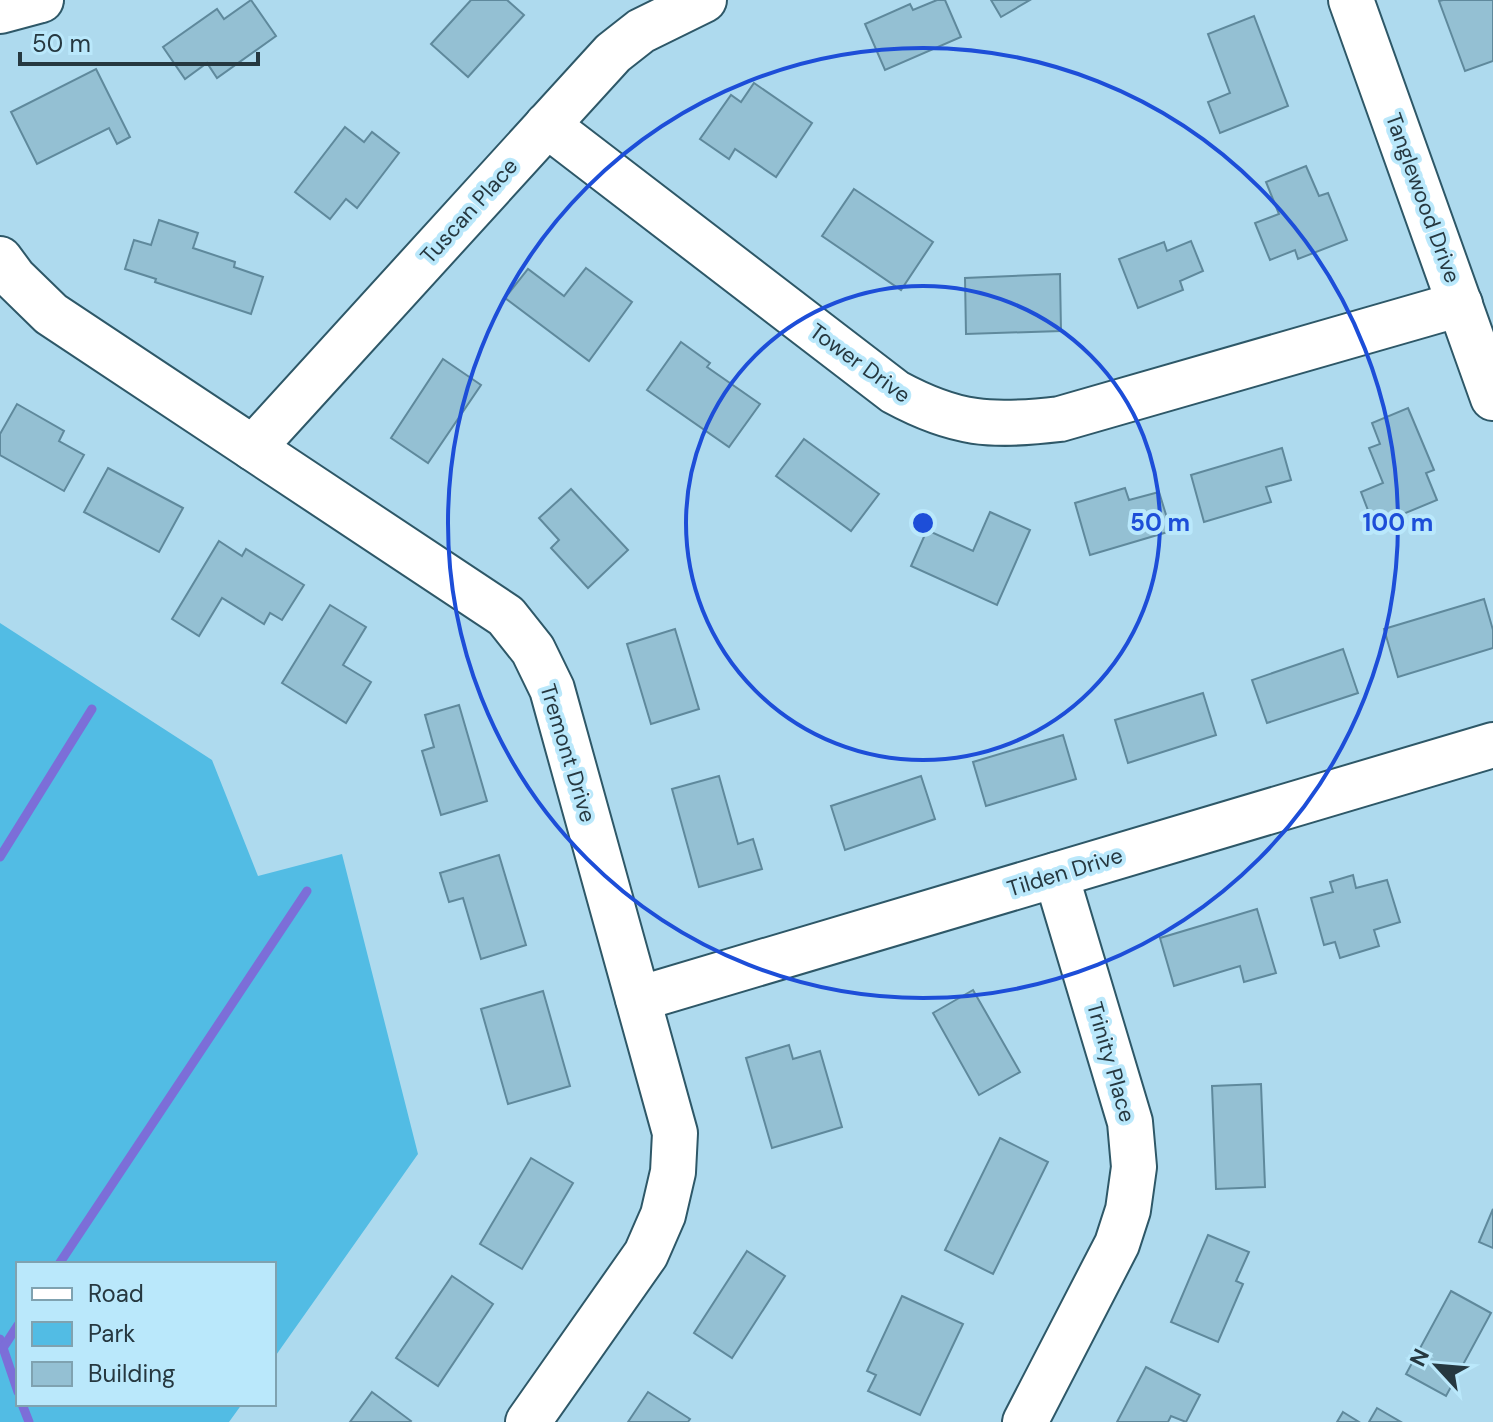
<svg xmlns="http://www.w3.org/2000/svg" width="1493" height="1422" viewBox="0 0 1493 1422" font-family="'DM Sans',sans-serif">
<rect width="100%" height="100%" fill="#aedaee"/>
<path fill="#52bce4" d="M0,623L212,760L258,876L342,854L418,1154L274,1358V1264H18V1404H242L229,1422H0Z"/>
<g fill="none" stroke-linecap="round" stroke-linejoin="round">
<g stroke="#7c6ed8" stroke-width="9">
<path d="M0,857L92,709"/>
<path d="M59,1264L307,891"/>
<path d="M0,1339L18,1392"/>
<path d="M3,1348L18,1325"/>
<path d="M22,1404L29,1422"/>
</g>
</g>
<g fill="#94c0d3" stroke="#5f899c" stroke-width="2">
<path d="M251,0L276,36L217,78L207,63L185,79L163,47L217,9L224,19Z"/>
<path d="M471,0H507L524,15L468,77L431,44Z"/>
<path d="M937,0H945L961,37L885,70L865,24L910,4L913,10Z"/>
<path d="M991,0H1030L1001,17Z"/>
<path d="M1443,0H1493V61L1465,71L1439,1Z"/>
<path d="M1254,16L1288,106L1220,133L1208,102L1230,93L1208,34Z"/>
<path d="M96,69L130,137L117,144L109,128L37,164L11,112Z"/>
<path d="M754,83L812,123L776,177L735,149L729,159L700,139L731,95L741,102Z"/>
<path d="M345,127L364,142L372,132L399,153L357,208L346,199L330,219L295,192Z"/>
<path d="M1306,166L1319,196L1328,193L1347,240L1298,259L1295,250L1270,260L1255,223L1279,214L1266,182Z"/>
<path d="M854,189L933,242L901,290L822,236Z"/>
<path d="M159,220L198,233L193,248L235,262L234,267L263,277L251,314L155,282L156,279L125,269L134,240L151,245Z"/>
<path d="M1191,241L1203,271L1180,281L1183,290L1138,308L1119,259L1164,242L1167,251Z"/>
<path d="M586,268L632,302L589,361L505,298L528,269L564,296Z"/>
<path d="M1060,274L1061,331L966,334L965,278Z"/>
<path d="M681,342L710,363L707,367L760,404L729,447L647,390Z"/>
<path d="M443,359L481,385L428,463L391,438Z"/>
<path d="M17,404L64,431L59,441L84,455L64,491L0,455V434Z"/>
<path d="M1408,408L1434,470L1426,473L1437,500L1374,526L1361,492L1383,483L1369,448L1380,444L1372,423Z"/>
<path d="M804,439L879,494L851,531L776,476Z"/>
<path d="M1282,448L1291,480L1266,487L1271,502L1204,522L1191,475Z"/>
<path d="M108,468L183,508L159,552L84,512Z"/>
<path d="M1125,488L1129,500L1159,492L1171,531L1090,555L1075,503Z"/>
<path d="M571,489L628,550L588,588L551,548L559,540L539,518Z"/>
<path d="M990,512L1030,530L997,605L911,566L927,530L973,551Z"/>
<path d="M219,541L242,556L246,549L304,585L282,620L270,613L264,624L222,598L199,636L172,619Z"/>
<path d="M1484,599L1493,630V648L1398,677L1384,629Z"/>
<path d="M330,605L366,627L343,665L371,682L346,723L282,683Z"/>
<path d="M675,629L699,709L651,724L627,644Z"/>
<path d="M1343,649L1358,693L1267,723L1252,680Z"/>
<path d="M1203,693L1216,735L1128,763L1115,720Z"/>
<path d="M459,705L487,801L441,815L422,751L434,747L425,715Z"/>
<path d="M1063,735L1076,779L986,806L973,762Z"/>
<path d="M719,776L738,844L753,839L762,869L699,887L672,789Z"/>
<path d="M921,776L935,819L845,850L831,806Z"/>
<path d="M499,855L526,945L481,959L463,898L449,902L440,873Z"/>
<path d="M1353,875L1356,888L1387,880L1400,922L1374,930L1379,946L1340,958L1335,942L1324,945L1311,898L1333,892L1330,882Z"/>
<path d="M1257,909L1276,973L1244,982L1240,966L1174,986L1160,938Z"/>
<path d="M973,990L1020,1072L979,1095L933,1013Z"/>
<path d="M543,991L570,1086L508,1104L481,1009Z"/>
<path d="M789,1045L793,1059L820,1051L842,1127L772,1148L746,1058Z"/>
<path d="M1261,1084L1265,1187L1216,1189L1212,1086Z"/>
<path d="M1000,1138L1048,1162L993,1274L945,1250Z"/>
<path d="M531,1158L573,1183L522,1269L480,1244Z"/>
<path d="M1493,1209V1248L1479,1242Z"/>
<path d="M1208,1235L1249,1252L1236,1281L1243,1284L1218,1342L1171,1322Z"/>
<path d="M747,1251L785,1276L732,1358L694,1333Z"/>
<path d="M452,1276L493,1304L438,1386L396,1358Z"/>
<path d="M1451,1291L1491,1313L1446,1396L1406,1374Z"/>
<path d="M902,1296L963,1324L920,1415L868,1391L876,1375L867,1371Z"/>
<path d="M1146,1367L1200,1395L1186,1422L1171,1416L1168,1422H1117Z"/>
<path d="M372,1392L411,1421L410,1422H350Z"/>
<path d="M648,1392L690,1419L688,1422H628Z"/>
<path d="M1377,1408L1401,1422H1369Z"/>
<path d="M1343,1412L1359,1422H1337Z"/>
</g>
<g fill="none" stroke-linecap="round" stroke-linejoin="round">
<g stroke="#2e5868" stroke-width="48">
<g id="minor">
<path d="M1351,0L1493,398"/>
<path d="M0,11L41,0"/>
<path d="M547,125L895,392C956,425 991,427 1060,419L1460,304"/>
<path d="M0,259L14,278L51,314L506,616L533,650L552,689L675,1133L673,1172L663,1215L646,1254L528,1422"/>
<path d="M253,448L613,53L641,31L704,0"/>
<path d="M638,999L1493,745"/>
<path d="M1025,1422L1117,1244L1128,1210L1134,1167L1130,1122L1056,875"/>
</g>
</g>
<use href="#minor" stroke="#fff" stroke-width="44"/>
</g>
<g fill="none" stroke="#1d4ed8" stroke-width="4">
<circle cx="923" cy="523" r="237"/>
<circle cx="923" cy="523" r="475"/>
</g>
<g text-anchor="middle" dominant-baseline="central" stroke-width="8" stroke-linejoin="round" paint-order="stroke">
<g font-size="22" fill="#263840" stroke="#bae8fb">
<text transform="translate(1423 198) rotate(70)">Tanglewood Drive</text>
<text transform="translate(469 211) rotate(-48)">Tuscan Place</text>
<text transform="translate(860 363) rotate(36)">Tower Drive</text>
<text transform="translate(568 753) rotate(73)">Tremont Drive</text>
<text transform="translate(1065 872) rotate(-17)">Tilden Drive</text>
<text transform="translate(1111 1062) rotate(74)">Trinity Place</text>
</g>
</g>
<circle cx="923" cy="523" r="12" fill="#1d4ed8" stroke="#bae8fb" stroke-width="4"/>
<g font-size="24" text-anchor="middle" font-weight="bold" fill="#1d4ed8" stroke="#bae8fb" stroke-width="8" stroke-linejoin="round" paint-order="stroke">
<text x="1160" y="531">50 m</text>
<text x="1398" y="531">100 m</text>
</g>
<rect x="16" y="1262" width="260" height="144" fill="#bae8fb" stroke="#7fa2b0" stroke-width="2"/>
<rect x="32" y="1288" width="40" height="12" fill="#ffffff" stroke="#7fa2b0" stroke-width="2"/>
<text x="88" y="1302" font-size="24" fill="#263840">Road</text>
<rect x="32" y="1322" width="40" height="24" fill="#52bce4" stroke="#7fa2b0" stroke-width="2"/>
<text x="88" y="1342" font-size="24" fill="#263840">Park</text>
<rect x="32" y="1362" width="40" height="24" fill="#94c0d3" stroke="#7fa2b0" stroke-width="2"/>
<text x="88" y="1382" font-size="24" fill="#263840">Building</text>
<g transform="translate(1437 1366) rotate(296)" stroke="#bae8fb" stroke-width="6" paint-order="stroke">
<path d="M0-6L14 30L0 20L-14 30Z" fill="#263840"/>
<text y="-12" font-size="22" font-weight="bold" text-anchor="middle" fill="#263840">N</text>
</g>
<path d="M20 52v12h238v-12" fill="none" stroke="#263840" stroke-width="4"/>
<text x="32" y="52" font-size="24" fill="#263840" stroke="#bae8fb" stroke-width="6" paint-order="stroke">50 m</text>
</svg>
